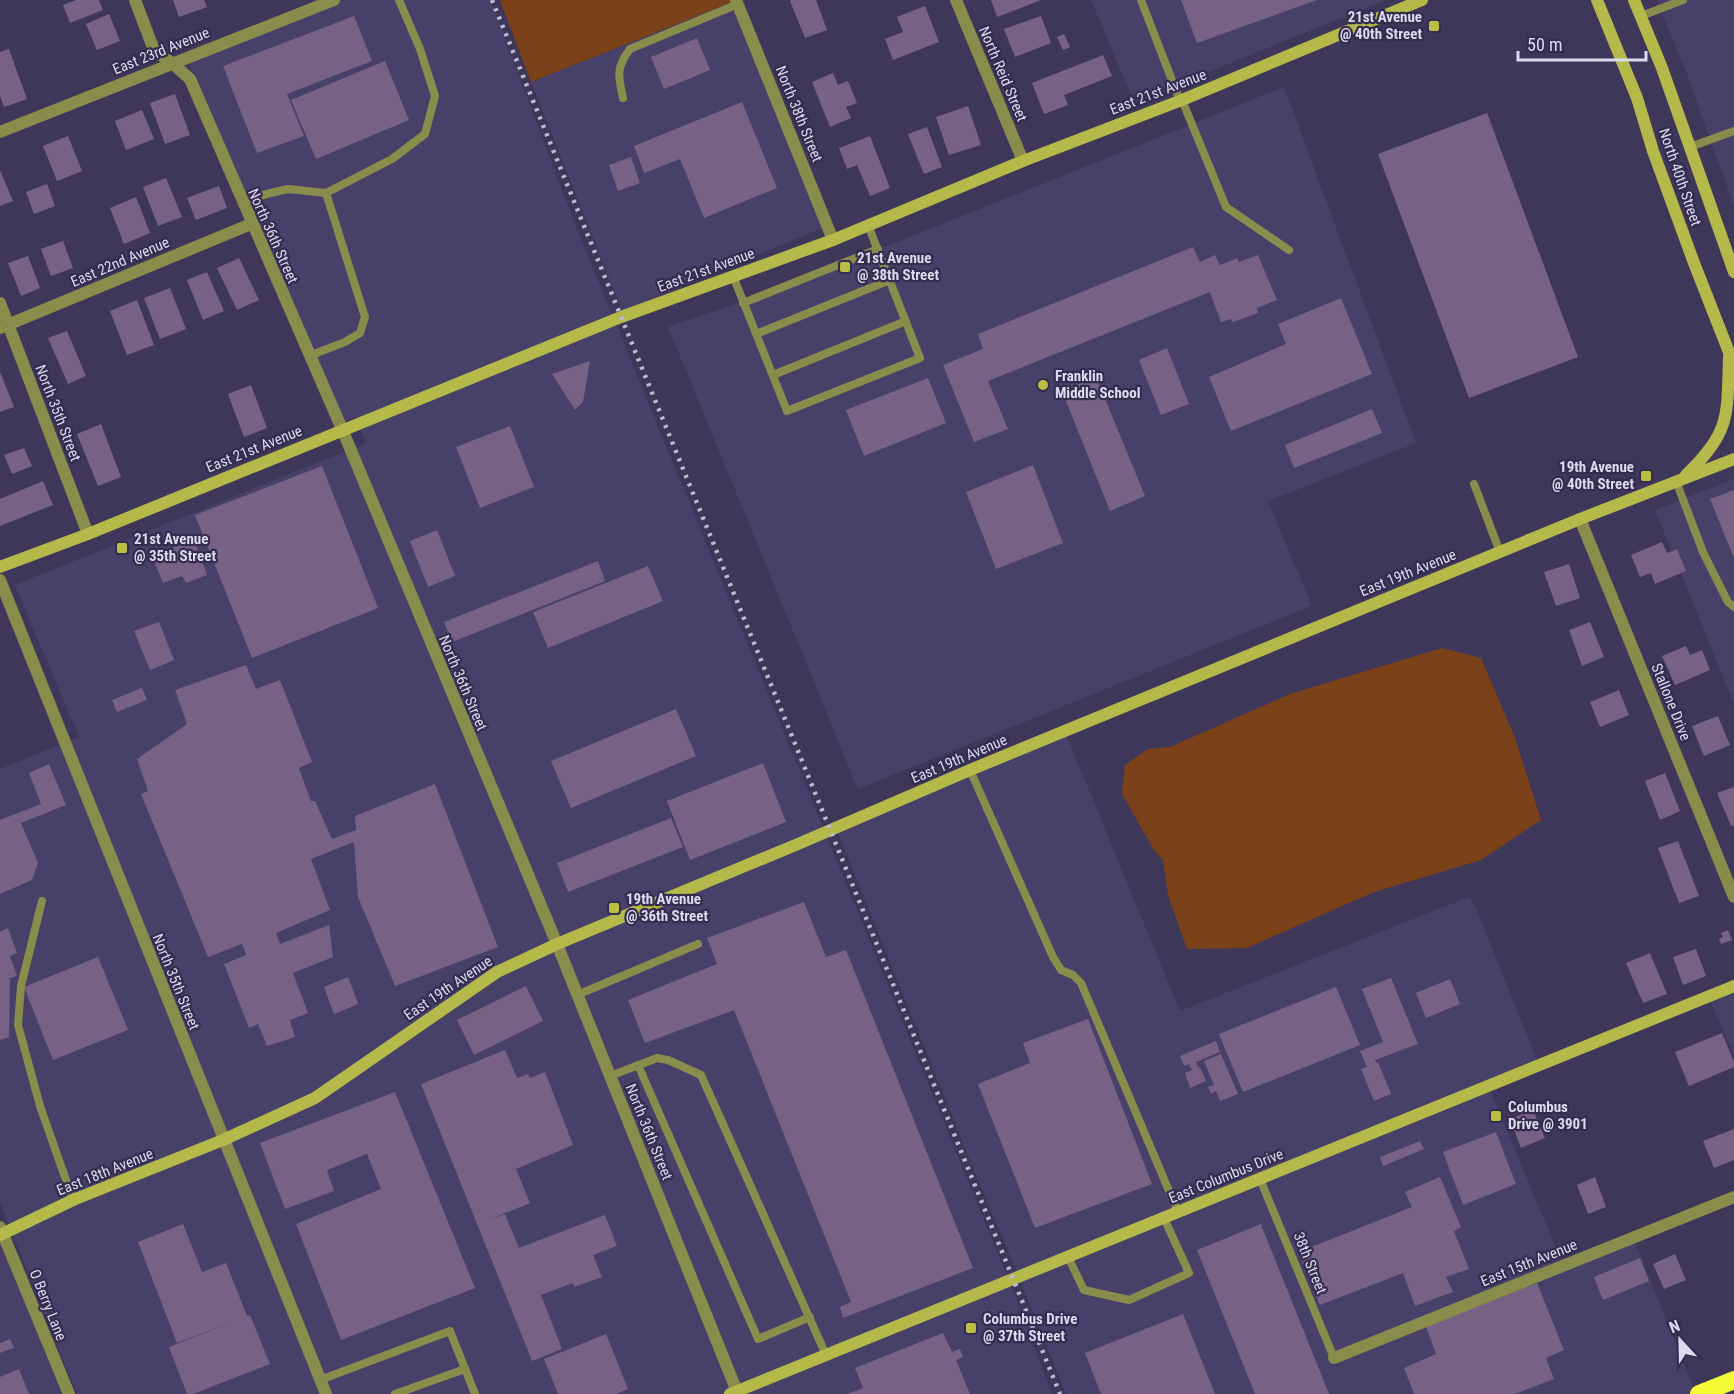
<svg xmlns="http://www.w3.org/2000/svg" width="1734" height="1394" viewBox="0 0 1734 1394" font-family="'Roboto Condensed',sans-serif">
<rect width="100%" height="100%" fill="#3e375a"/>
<g fill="#474069">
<path d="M339,0H490L577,229L1017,1300L1052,1394H77L0,1202V769L79,737L15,585L366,443L355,417L343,421L264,242L188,61Z"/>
<path d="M1091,0H1386L1134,102Z"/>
<path d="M1657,0H1734V206L1687,74Z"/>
<path d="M732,2L825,227L622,311L531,82Z"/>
<path d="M1284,87L1416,443L1268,501L1312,606L858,789L668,327L775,291Z"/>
<path d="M1734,479V703L1655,510Z"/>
<path d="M1066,734L1180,1011L1469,897L1476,908L1537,1060L1017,1272L978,1180L836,828Z"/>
<path d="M1734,988V1056L1709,998Z"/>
<path d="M1489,1087L1563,1265L1633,1237L1696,1394H1066L1019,1279Z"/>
<path d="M0,1239L70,1394H0Z"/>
</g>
<g fill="#7b4119">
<path d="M500,0H731L732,2L531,82Z"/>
<path d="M1442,648L1481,658L1515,738L1541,820L1481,860L1374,892L1247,948L1187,949L1168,895L1163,860L1154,850L1122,794L1125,765L1148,749L1170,747L1290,694Z"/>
</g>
<g fill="#776285">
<path d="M76,0H99L103,10L70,23L63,5Z"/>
<path d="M173,0H204L207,7L179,17Z"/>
<path d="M792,0H816L827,30L805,38L790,1Z"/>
<path d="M991,0H1041L997,17Z"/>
<path d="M1181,0H1317L1197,43Z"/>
<path d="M925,6L939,42L893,60L885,39L903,32L897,17Z"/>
<path d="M109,14L120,41L97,50L86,24Z"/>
<path d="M354,16L372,61L287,94L304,136L257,153L223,66Z"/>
<path d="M1041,16L1051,43L1015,57L1004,29Z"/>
<path d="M1064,34L1070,47L1063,50L1057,37Z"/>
<path d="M697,38L710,70L664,89L651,57Z"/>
<path d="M9,49L27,99L4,107L0,96V52Z"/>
<path d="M1103,55L1112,76L1064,95L1068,105L1044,114L1032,83Z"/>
<path d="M385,61L409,120L316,159L291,100Z"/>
<path d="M833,73L838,85L848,81L857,103L846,107L851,118L830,127L812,82Z"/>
<path d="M175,94L190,135L165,144L150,103Z"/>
<path d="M742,102L777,188L704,218L680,159L644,173L634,146Z"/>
<path d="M968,106L981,145L949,155L936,117Z"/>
<path d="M142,110L154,139L126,150L115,121Z"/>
<path d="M1487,113L1578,357L1469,398L1378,154Z"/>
<path d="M927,127L942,167L924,174L908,134Z"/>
<path d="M68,136L82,171L57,181L43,146Z"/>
<path d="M870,136L890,188L870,196L857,165L847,169L839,148Z"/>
<path d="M631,157L640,183L618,191L609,165Z"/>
<path d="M0,170L13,201L0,206Z"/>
<path d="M166,178L182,217L158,226L143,187Z"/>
<path d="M47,184L55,206L34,214L26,192Z"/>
<path d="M219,186L227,208L196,220L187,198Z"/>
<path d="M136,197L150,233L124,244L110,208Z"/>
<path d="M63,241L73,268L51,276L41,249Z"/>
<path d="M1193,247L1200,262L1215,255L1220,265L1237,258L1239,262L1258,255L1277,300L1257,308L1258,313L1233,322L1231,319L1221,322L1210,292L988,381L1008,429L974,442L943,365L983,349L978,334Z"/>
<path d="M28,256L40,288L21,296L8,263Z"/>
<path d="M239,258L259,300L237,310L217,268Z"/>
<path d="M207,272L224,311L203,320L187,280Z"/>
<path d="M170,288L186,329L160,339L144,298Z"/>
<path d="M1341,298L1372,374L1231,431L1209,377L1286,344L1278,324Z"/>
<path d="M137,300L154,345L127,355L110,311Z"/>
<path d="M67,331L86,376L68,384L48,338Z"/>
<path d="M1167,348L1189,404L1161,415L1139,360Z"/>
<path d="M590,361L583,402L575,410L552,374Z"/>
<path d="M0,372L14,407L0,412Z"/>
<path d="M1096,377L1145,496L1110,511L1062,391Z"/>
<path d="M928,378L946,423L864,456L846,410Z"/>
<path d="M251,385L267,428L244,437L228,394Z"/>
<path d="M1372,409L1382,433L1294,468L1285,445Z"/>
<path d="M101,424L121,477L98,486L77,434Z"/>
<path d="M510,426L534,487L480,508L456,447Z"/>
<path d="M24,448L32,466L12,474L4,455Z"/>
<path d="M1033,465L1063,543L996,569L966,492Z"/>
<path d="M322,466L378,608L252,658L195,515Z"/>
<path d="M43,481L53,505L0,526V499Z"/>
<path d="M1734,490V558L1710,499Z"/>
<path d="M437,530L455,576L428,587L410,541Z"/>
<path d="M194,540L207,575L186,583L182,576L163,583L152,556Z"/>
<path d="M1662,542L1667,553L1677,549L1686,571L1655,584L1651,573L1640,577L1631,555Z"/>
<path d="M598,561L605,581L452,642L444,622Z"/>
<path d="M1569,564L1580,598L1556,606L1544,572Z"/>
<path d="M648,566L663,601L548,648L533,612Z"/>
<path d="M159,622L174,660L150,670L134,631Z"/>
<path d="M1590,622L1604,657L1582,666L1569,630Z"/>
<path d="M1686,646L1690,655L1702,650L1710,670L1675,685L1662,656Z"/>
<path d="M246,665L256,689L280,680L312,762L299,768L311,801H315L332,839L356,830L355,816L435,784L498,947L395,986L358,897L354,842L311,859L330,910L276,933L280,944L329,925L333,957L293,973L308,1013L290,1020L295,1037L267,1046L258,1024L249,1028L224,964L246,955L242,944L208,957L141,794L148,791L137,759L187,724L175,690Z"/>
<path d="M142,688L147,700L117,712L112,700Z"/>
<path d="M1619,690L1629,715L1600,727L1590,702Z"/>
<path d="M676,709L696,756L571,808L551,761Z"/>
<path d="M1718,716L1730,745L1704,756L1692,726Z"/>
<path d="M763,763L786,822L690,860L667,801Z"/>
<path d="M49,764L66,805L21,823L38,863L32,880L0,894V820L41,804L29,773Z"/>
<path d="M1665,773L1680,811L1660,820L1645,781Z"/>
<path d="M1734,787V825L1731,826L1717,793Z"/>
<path d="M671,818L683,847L568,892L557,863Z"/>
<path d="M1678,841L1699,896L1679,903L1658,848Z"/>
<path d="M804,902L826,957L846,950L973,1268L843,1318L840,1307L851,1302L734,1010L645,1043L628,1000L717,964L707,938Z"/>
<path d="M8,928L17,953L10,956L17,976L10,978L9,1037L0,1040V932Z"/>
<path d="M1728,930L1732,940L1721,944L1719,939L1723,937L1721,933Z"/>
<path d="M1696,949L1706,976L1683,985L1673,957Z"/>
<path d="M1650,953L1667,994L1643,1003L1626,963Z"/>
<path d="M98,957L128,1030L53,1060L24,987Z"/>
<path d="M348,977L358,1004L334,1014L324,987Z"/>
<path d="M1391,978L1418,1044L1375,1060L1376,1063L1378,1062L1391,1094L1374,1101L1361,1069L1367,1067L1360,1051L1383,1042L1362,989Z"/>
<path d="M1450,979L1460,1004L1426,1018L1416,993Z"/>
<path d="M526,986L543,1021L474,1055L457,1020Z"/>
<path d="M1336,987L1360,1045L1243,1092L1219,1034Z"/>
<path d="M1088,1019L1152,1184L1035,1228L978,1084L1030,1063L1023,1043Z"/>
<path d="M1722,1033L1734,1062V1067L1689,1086L1675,1052Z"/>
<path d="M1216,1041L1220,1052L1196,1062L1198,1068L1200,1067L1206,1081L1190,1088L1185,1073L1192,1070L1189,1064L1184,1066L1180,1056Z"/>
<path d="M505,1050L517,1078L528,1074L530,1078L545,1072L573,1145L516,1169L530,1203L488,1220L505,1214L519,1248L605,1215L617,1246L593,1255L602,1277L574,1287L573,1283L541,1295L562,1349L532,1361L421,1084Z"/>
<path d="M1221,1054L1238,1094L1220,1101L1216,1091L1211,1094L1208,1087L1214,1085L1204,1061Z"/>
<path d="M395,1092L475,1288L341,1340L296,1224L381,1189L367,1154L327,1170L334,1191L285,1209L260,1143Z"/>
<path d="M1533,1110L1545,1138L1521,1148L1510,1119Z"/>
<path d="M1734,1129V1160L1714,1168L1703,1141Z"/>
<path d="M1496,1132L1516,1184L1463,1205L1443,1152Z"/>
<path d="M1420,1141L1424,1149L1383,1166L1380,1157Z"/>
<path d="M1440,1177L1461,1227L1454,1231L1469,1269L1446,1277L1453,1292L1415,1306L1403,1273L1320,1305L1299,1252L1412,1207L1405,1192Z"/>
<path d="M1595,1177L1606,1207L1588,1214L1577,1185Z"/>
<path d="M183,1224L202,1272L226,1263L247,1316L250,1315L270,1364L193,1394H187L169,1347L237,1320L177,1343L138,1242Z"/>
<path d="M1261,1224L1262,1227L1329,1394H1255L1197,1250Z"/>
<path d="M1675,1254L1686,1280L1664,1289L1653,1264Z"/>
<path d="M1640,1258L1649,1281L1603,1300L1594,1277Z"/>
<path d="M1537,1283L1564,1350L1546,1358L1554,1379L1515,1394H1414L1404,1368L1436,1354L1426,1327Z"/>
<path d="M1183,1314L1215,1394H1101L1085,1353Z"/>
<path d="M943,1333L952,1352L960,1349L963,1357L956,1360L970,1394H847L863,1388L855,1368Z"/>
<path d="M606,1334L628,1389L616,1394H558L544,1359Z"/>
<path d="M10,1339L14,1348L0,1353V1343Z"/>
<path d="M19,1369L29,1394H0V1377Z"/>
</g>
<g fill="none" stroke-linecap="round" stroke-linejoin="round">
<g stroke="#898d4b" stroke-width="8">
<path d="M1141,0L1180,101"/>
<path d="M1641,16L1683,0"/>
<path d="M623,98C618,76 616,67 630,49L738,4"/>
<path d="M1182,100L1226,207L1289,250"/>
<path d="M1690,147L1734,131"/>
<path d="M242,204L266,194L288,189L326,193L392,159L425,134L435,96L420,49L399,0"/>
<path d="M733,276L787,411L920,358L868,225"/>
<path d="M743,303L878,249"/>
<path d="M756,334L890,280"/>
<path d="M309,356L345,342L360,333L365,317L326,193"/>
<path d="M773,375L906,321"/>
<path d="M1676,481L1703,552L1728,602L1734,607"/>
<path d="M1474,484L1500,552"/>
<path d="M970,770L1053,957L1061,970L1073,975L1081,983L1178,1212"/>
<path d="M42,901L21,986L18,1025L40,1106L73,1200"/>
<path d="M577,995L698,944"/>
<path d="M638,1065L758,1339L810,1317"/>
<path d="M610,1076L657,1058L668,1060L701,1075L826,1355"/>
<path d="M1260,1179L1334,1358"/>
<path d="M1068,1257L1084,1290L1129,1300L1189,1273L1164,1218"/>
<path d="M320,1380L450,1331L475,1394"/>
<path d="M395,1394L465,1369"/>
</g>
<g stroke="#898d4b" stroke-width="12">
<path d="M135,0L154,50L172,63L190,79L342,429L557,944L738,1394"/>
<path d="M736,0L833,240"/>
<path d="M956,0L1023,161"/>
<path d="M0,132L334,0"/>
<path d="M0,303L88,534"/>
<path d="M0,328L251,224"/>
<path d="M1580,519L1734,897"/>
<path d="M0,580L326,1394"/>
<path d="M0,1227L69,1394"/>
<path d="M1334,1358L1734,1197"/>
</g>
<g stroke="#b4b94a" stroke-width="12">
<path d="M1597,0L1637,98L1653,151L1694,263L1734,365"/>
<path d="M1634,0L1662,68L1734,272"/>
<path d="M1686,475C1731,432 1727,416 1729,357"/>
<path d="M0,567L88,534L621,317L833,240L1023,161L1182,100L1422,0"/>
<path d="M0,1235L73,1200L223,1140L315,1098L497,972L557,944L798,844L970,770L1580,519L1734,459"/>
<path d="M730,1394L1734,986"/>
</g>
<path stroke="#f4fa35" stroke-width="18" d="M1699,1394L1734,1380"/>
<path stroke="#bebad3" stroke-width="4.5" stroke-dasharray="3 6" stroke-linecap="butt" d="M492,0L1060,1394"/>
</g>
<g fill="#bbc045" stroke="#342d4f" stroke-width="2">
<rect x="1428" y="20" width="12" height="12" rx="3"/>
<rect x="839" y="261" width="12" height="12" rx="3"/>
<circle cx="1043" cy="385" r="6"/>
<rect x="1640" y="470" width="12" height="12" rx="3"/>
<rect x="116" y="542" width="12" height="12" rx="3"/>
<rect x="608" y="902" width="12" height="12" rx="3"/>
<rect x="1490" y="1110" width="12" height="12" rx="3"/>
<rect x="965" y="1322" width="12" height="12" rx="3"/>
</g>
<g text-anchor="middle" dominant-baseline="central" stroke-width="4.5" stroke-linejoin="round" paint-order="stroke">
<g font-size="15" font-weight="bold" fill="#dddaf0" stroke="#342d4f" text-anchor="start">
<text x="1422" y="17" text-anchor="end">21st Avenue<tspan x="1422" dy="17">@ 40th Street</tspan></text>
<text x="857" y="258">21st Avenue<tspan x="857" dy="17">@ 38th Street</tspan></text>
<text x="1055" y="376">Franklin<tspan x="1055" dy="17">Middle School</tspan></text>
<text x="1634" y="467" text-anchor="end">19th Avenue<tspan x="1634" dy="17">@ 40th Street</tspan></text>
<text x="134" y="539">21st Avenue<tspan x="134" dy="17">@ 35th Street</tspan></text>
<text x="626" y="899">19th Avenue<tspan x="626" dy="17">@ 36th Street</tspan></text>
<text x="1508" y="1107">Columbus<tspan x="1508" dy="17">Drive @ 3901</tspan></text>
<text x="983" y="1319">Columbus Drive<tspan x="983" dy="17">@ 37th Street</tspan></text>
</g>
<g font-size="15" fill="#dddaf0" stroke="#342d4f">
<text transform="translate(161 51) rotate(-22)">East 23rd Avenue</text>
<text transform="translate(1003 74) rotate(67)">North Reid Street</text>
<text transform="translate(1158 92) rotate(-21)">East 21st Avenue</text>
<text transform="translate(799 114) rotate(68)">North 38th Street</text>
<text transform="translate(1680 177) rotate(71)">North 40th Street</text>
<text transform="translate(273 236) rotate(66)">North 36th Street</text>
<text transform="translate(120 262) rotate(-23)">East 22nd Avenue</text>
<text transform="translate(706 270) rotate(-20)">East 21st Avenue</text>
<text transform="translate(58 413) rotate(69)">North 35th Street</text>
<text transform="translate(254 449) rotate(-22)">East 21st Avenue</text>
<text transform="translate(1408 573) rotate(-22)">East 19th Avenue</text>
<text transform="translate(463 683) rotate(67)">North 36th Street</text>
<text transform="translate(1671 702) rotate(68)">Stallone Drive</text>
<text transform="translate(959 759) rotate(-23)">East 19th Avenue</text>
<text transform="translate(176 982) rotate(68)">North 35th Street</text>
<text transform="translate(448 988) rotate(-34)">East 19th Avenue</text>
<text transform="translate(649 1132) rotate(68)">North 36th Street</text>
<text transform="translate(105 1172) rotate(-22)">East 18th Avenue</text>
<text transform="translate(1226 1176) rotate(-22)">East Columbus Drive</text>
<text transform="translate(1310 1263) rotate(68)">38th Street</text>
<text transform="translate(1529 1263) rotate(-22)">East 15th Avenue</text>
<text transform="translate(48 1305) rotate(68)">O Berry Lane</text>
</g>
</g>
<g transform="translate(1680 1340) rotate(338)" stroke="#342d4f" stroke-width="4.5" paint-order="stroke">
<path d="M0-4.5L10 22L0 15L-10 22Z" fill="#dddaf0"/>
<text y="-9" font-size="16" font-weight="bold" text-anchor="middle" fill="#dddaf0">N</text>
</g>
<path d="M1518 51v9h128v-9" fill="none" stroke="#dddaf0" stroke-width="3"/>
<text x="1527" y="51" font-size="18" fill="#dddaf0" stroke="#342d4f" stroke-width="4.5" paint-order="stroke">50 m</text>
</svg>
